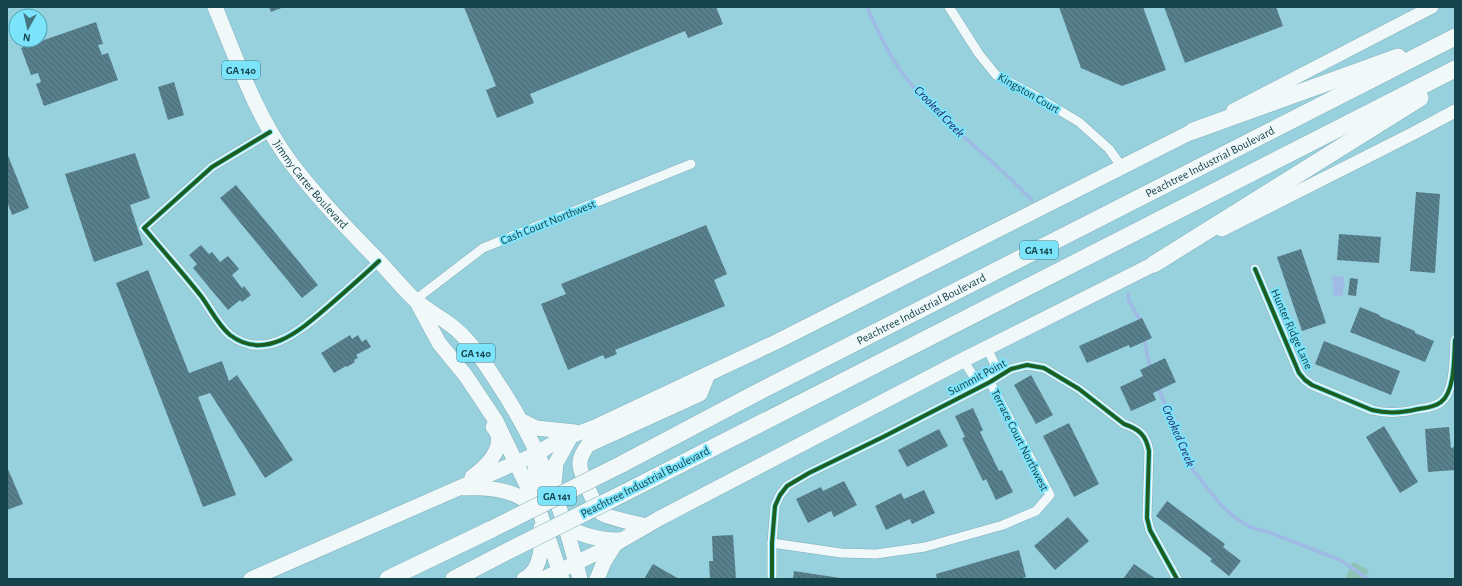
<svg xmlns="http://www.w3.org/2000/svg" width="1462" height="586" viewBox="0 0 1462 586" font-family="'Alegreya Sans',sans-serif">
<defs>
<pattern id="building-back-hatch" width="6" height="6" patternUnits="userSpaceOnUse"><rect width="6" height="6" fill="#58808c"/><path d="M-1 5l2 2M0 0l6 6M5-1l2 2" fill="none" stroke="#486a75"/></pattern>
</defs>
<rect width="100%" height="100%" fill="#98d1de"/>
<path fill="#8ec3b6" d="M1353,562L1369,570L1365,579H1345Z"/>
<path fill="#9fbae4" d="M1334,276L1344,277L1343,296L1333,295V282L1331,279Z"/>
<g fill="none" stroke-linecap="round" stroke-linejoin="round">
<g stroke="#9fbae4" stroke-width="3.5">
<path d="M867,7C877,30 888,54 903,74C930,110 966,138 999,168C1011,179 1021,190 1032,200"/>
<path d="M1128,294L1129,301L1142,323"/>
<path d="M1144,337L1147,354L1151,370"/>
<path d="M1158,387L1193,470L1220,504L1233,516L1250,527L1271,533L1340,560L1368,579"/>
</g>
</g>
<g fill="url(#building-back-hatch)">
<path d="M269,7H284L271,12Z"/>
<path d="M464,7H716L723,24L688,38L685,31L530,94L534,103L497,118L486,90L496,86Z"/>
<path d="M1059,7H1143L1166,70L1122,86L1081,68Z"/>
<path d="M1164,7H1276L1283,26L1185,63Z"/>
<path d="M96,22L103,44L98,45L102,55L108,53L118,80L44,106L36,84L41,82L38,73L31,75L21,48Z"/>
<path d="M174,82L184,115L168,120L158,87Z"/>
<path d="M7,153L29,208L12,215L7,201Z"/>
<path d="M135,153L150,198L130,205L143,245L94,262L65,174Z"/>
<path d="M236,185L318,285L302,298L220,198Z"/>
<path d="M1416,192L1440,194L1435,273L1410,271Z"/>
<path d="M706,225L727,274L714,280L725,306L615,350L617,354L605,359L603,355L568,370L541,304L566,294L561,284Z"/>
<path d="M1339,234L1381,237L1379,263L1337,260Z"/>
<path d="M201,245L209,254L212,252L220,262L228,256L239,269L232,275L242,288L244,286L251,295L242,302L240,300L228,310L193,268L197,264L189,255Z"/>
<path d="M1301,249L1326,323L1302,331L1277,257Z"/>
<path d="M148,270L189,373L222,361L229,381L237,375L293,460L265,478L210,393L198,397L236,495L203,507L116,283Z"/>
<path d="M1350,278L1358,279L1356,296L1348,295Z"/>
<path d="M1360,307L1380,315L1379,316L1415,331V333L1434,341L1425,362L1350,332Z"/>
<path d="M1142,318L1152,338L1130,348L1129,345L1087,363L1079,346Z"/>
<path d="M350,335L352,339L358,335L362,342L366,339L371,347L356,355L358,358L354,360L355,362L347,367L346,366L334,373L321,353Z"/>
<path d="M1324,341L1400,371L1391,395L1315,364Z"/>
<path d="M1165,358L1176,382L1153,393L1156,400L1131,411L1120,387L1143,376L1140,370Z"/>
<path d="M1031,375L1053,415L1036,424L1014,385Z"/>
<path d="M973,408L983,430L980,432L999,471L1002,470L1013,492L996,500L986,479L983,481L962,438L965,437L955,416Z"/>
<path d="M1069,423L1099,484L1074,497L1043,436Z"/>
<path d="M1384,426L1418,482L1400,493L1366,437Z"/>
<path d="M1449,427L1451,448L1454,447L1455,470L1428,472L1425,429Z"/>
<path d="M939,429L948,446L907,467L898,450Z"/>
<path d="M7,467L23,504L7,510Z"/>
<path d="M844,481L857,505L834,517L831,511L808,523L796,499L821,487L823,491Z"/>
<path d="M924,490L935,513L912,524L910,519L886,530L875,506L901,493L904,499Z"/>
<path d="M1167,501L1225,544L1223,547L1241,561L1229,576L1210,561L1212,559L1156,516Z"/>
<path d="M1068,517L1089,541L1055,570L1034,546Z"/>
<path d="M733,535L736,579H710L709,561H713L712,536Z"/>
<path d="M1019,550L1026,577L1019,579H937L936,574Z"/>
<path d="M653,564L679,579H644Z"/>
<path d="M1134,564L1156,579H1123Z"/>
<path d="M794,571L840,578V579H793Z"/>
</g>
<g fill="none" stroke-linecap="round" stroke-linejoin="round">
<g stroke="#81b0b9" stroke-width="10">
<g id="minor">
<path d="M949,7L979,54L996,75L1032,94L1079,122L1109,149L1122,167"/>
<path d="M270,132L212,167L144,228C163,251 183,273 201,296C210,308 218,325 230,335C267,363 304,327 331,304C347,290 363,276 379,261"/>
<path d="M1255,269L1299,373L1305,380L1312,385L1372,410C1388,414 1402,413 1418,409C1425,408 1435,407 1441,402C1455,392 1454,357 1455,340"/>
<path d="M415,300L483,248L691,164"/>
<path d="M987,348L996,367L990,382"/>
<path d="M963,360L976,380L990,382"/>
<path d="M772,543L841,553L876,554L925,547L1003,525L1036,511L1050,495L990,382"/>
<path d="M772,579V543L775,506L780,495L787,486L809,473L883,437L990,382L1011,369L1027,365L1044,368L1079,389L1124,424C1139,429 1146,435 1149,451L1147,518L1150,530L1177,579"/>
</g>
</g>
<g stroke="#81b0b9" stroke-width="14">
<g id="secondary">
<path d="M1233,110L1432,7"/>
<path d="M1222,230L1414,133L1455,111"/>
</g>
</g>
<g stroke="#81b0b9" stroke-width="16">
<g id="primary">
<path id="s1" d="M215,7C237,60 256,116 291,163C315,195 346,227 374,256C388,270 400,286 414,299C428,312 446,319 459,332C474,346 486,365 497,382C539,445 562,506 580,579"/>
<path d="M418,304L439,343L466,376L496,421L540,513L562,579"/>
<path d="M522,421L536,428L575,432"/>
<path d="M534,455L538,500"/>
<path d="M472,477C484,468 502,453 498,435C497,433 495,429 493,427"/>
<path d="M554,485L556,463L571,436"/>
<path d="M463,488C488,487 521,489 536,511"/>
<path d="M562,522C578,536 599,540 620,540"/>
<path d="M646,526C636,523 607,518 601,513C596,508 580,472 580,465C579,458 584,451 588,445L700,394L708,374"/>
<path d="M251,579L534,455L564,437L571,436L595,427L776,342L1193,131"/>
<path d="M524,579C542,570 542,546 541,528"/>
<path d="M543,579L615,544L660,518L963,360L1154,264"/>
<path d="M597,579L604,562L615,544"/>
</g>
</g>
<g stroke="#81b0b9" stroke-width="18">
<g id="motorway">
<path d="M1193,131L1398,57"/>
<path d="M1154,264L1420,98"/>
<path id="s2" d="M622,464L760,391L1455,37"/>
<path d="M634,488L1455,69"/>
<path d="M388,579L492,529"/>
<path d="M454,579L504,553"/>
</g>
</g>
<use href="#minor" stroke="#f0f8fa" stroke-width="9"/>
<use href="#secondary" stroke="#f0f8fa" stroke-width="13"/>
<use href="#primary" stroke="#f0f8fa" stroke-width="15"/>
<use href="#motorway" stroke="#f0f8fa" stroke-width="17"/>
<g stroke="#81b0b9" stroke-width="18" stroke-linecap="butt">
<g id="motorway-bridge">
<path d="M492,529L622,464"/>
<path d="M504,553L634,488"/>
</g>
</g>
<use href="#motorway-bridge" stroke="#f0f8fa" stroke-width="17"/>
<g stroke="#7be4fb" stroke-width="6">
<g id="cycleway">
<path d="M270,132L212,167L144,228C163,251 183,273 201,296C210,308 218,325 230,335C267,363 304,327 331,304C347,290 363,276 379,261"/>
<path d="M1255,269L1299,373L1305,380L1312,385L1372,410C1388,414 1402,413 1418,409C1425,408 1435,407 1441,402C1455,392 1454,357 1455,340"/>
<path d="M772,579V543L775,506L780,495L787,486L809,473L883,437L990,382L1011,369L1027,365L1044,368L1079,389L1124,424C1139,429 1146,435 1149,451L1147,518L1150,530L1177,579"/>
</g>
</g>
<use href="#cycleway" stroke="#1b5e20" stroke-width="4"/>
</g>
<g text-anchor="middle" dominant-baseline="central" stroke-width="4" stroke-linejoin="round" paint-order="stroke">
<g fill="#7be4fb" stroke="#347481" stroke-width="1">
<rect x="222" y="61" width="38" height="18" rx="3"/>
<rect x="1020" y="241" width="38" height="18" rx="3"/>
<rect x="457" y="344" width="38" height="18" rx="3"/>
<rect x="538" y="487" width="38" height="18" rx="3"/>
</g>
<g font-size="11" font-weight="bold" fill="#16444d">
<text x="241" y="70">GA 140</text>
<text x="1039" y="250">GA 141</text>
<text x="476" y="353">GA 140</text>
<text x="557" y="496">GA 141</text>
</g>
<g font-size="12" fill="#16444d" stroke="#7be4fb">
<text transform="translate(1029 93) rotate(30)">Kingston Court</text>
<text stroke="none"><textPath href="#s2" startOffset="661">Peachtree Industrial Boulevard</textPath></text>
<text stroke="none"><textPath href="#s1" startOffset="203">Jimmy Carter Boulevard</textPath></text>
<text transform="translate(548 222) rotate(-22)">Cash Court Northwest</text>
<text stroke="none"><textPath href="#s2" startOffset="337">Peachtree Industrial Boulevard</textPath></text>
<text transform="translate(1292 329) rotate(66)">Hunter Ridge Lane</text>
<text transform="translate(977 377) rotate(-28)">Summit Point</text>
<text transform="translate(1020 440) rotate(63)">Terrace Court Northwest</text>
<text transform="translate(645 482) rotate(-27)">Peachtree Industrial Boulevard</text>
</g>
<g font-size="13" font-style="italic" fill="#252d6d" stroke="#7be4fb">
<text transform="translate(939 112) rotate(46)">Crooked Creek</text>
<text transform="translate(1178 436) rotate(67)">Crooked Creek</text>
</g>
</g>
<rect width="1462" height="586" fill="none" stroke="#16444d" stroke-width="16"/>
<g transform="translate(28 28) rotate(188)"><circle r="19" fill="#7be4fb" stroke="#53a4b5"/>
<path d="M0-3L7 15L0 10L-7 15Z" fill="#447580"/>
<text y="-6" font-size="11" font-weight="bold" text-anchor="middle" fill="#16444d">N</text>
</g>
</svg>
